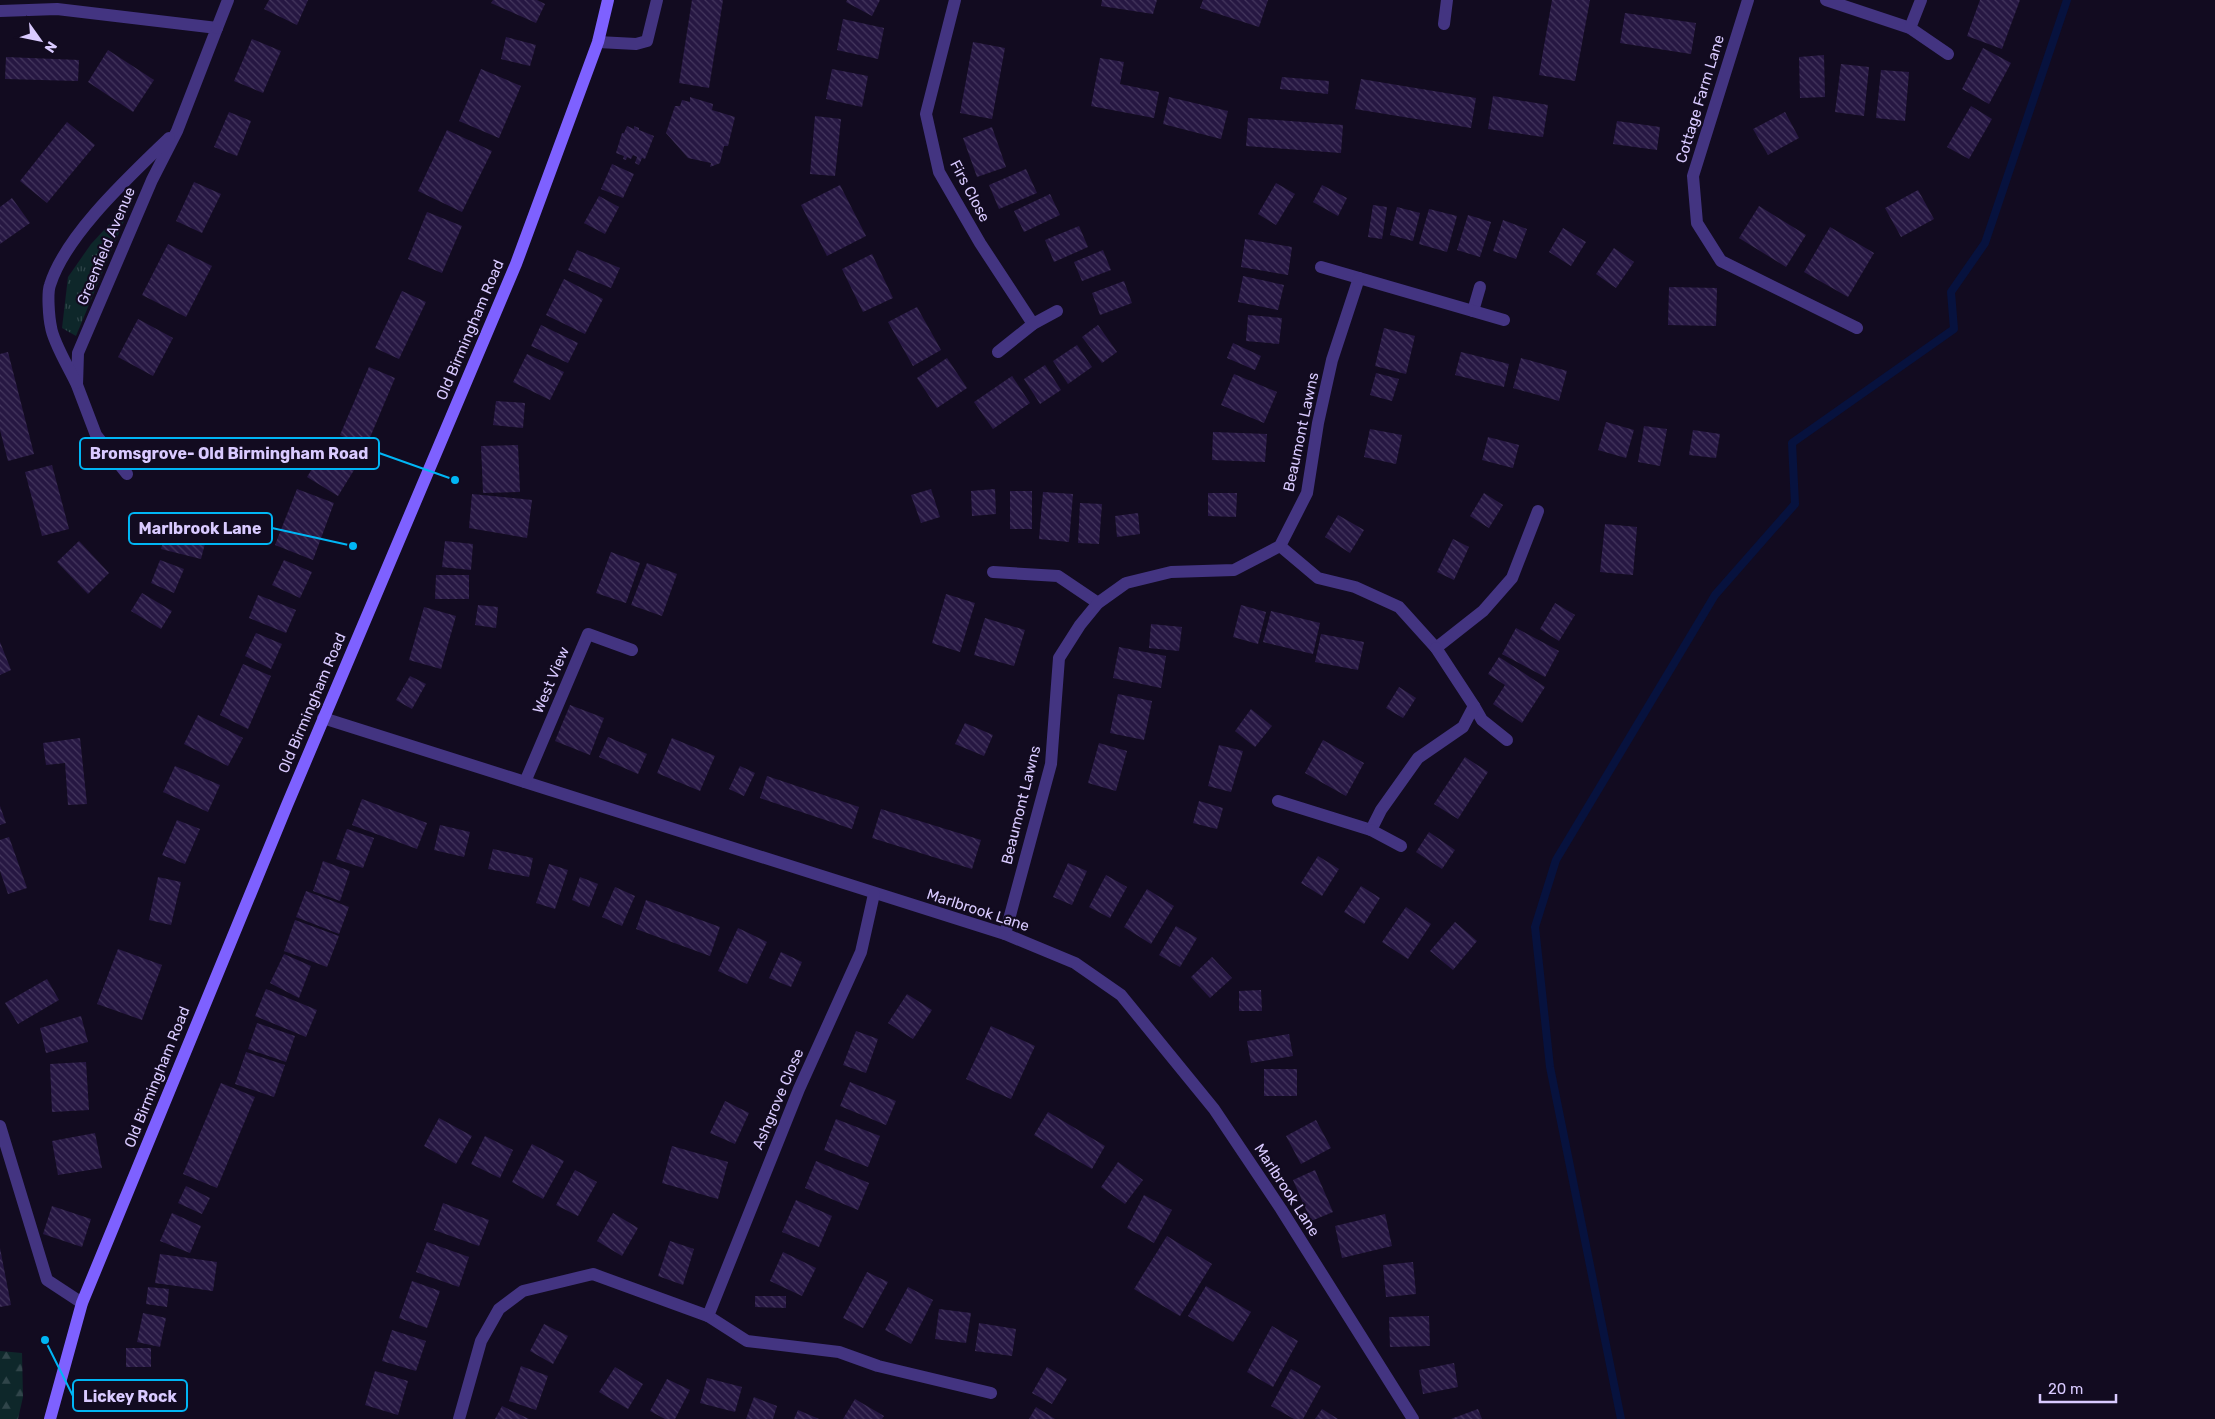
<svg xmlns="http://www.w3.org/2000/svg" width="2215" height="1419" viewBox="0 0 2215 1419" font-family="Rubik,sans-serif">
<defs>
<pattern id="grass-tufts" width="24" height="20" patternUnits="userSpaceOnUse" patternTransform="scale(1.25)"><rect width="24" height="20" fill="#0e272a"/><path d="M3 7l-1-3M5 7V3M7 7l1-3M15 17l-1-3M17 17v-4M19 17l1-3" fill="none" stroke="#30454a"/></pattern>
<pattern id="forest-firs" width="22" height="20" patternUnits="userSpaceOnUse" patternTransform="scale(1.25)"><rect width="22" height="20" fill="#0e272a"/><path d="M5 1l3.5 6h-7zM16 11l3.5 6h-7z" fill="#30454a"/></pattern>
<pattern id="building-back-hatch" width="6" height="6" patternUnits="userSpaceOnUse" patternTransform="scale(1.25)"><rect width="6" height="6" fill="#261742"/><path d="M-1 5l2 2M0 0l6 6M5-1l2 2" fill="none" stroke="#45375e"/></pattern>
</defs>
<rect width="100%" height="100%" fill="#120b20"/>
<path fill="url(#grass-tufts)" d="M133,199L76,336L62,328L68,277L91,244Z"/>
<path fill="url(#forest-firs)" d="M0,1351L22,1353L23,1397L18,1419H0Z"/>
<g fill="none" stroke-linecap="round" stroke-linejoin="round">
<path stroke="#07123e" stroke-width="8" d="M1621,1419L1550,1067L1535,927L1556,860L1715,595L1795,504L1792,443L1954,329L1951,292L1985,243L2067,0"/>
</g>
<g fill="url(#building-back-hatch)">
<path d="M269,0H308L297,25L264,9Z"/>
<path d="M493,0H537L545,4L536,23L491,3Z"/>
<path d="M692,0H723L709,88L679,83Z"/>
<path d="M847,0H880L872,16L846,2Z"/>
<path d="M1102,0H1157L1153,14L1101,6Z"/>
<path d="M1203,0H1268L1259,27L1200,8Z"/>
<path d="M1552,0H1590L1575,81L1539,75Z"/>
<path d="M1980,0H2020L2002,49L1967,36Z"/>
<path d="M1625,13L1696,23L1691,54L1620,43Z"/>
<path d="M843,19L884,28L878,59L837,50Z"/>
<path d="M506,37L536,45L530,66L501,59Z"/>
<path d="M252,39L281,51L263,93L234,81Z"/>
<path d="M973,42L1005,48L992,119L960,113Z"/>
<path d="M1983,48L2011,63L1989,104L1962,89Z"/>
<path d="M108,50L154,80L133,112L88,82Z"/>
<path d="M1824,55L1825,97L1800,98L1799,57Z"/>
<path d="M6,57L79,60L78,81L5,79Z"/>
<path d="M1100,58L1124,62L1120,84L1159,92L1154,118L1091,106Z"/>
<path d="M1841,64L1869,67L1864,116L1835,112Z"/>
<path d="M481,69L521,86L499,138L459,121Z"/>
<path d="M832,69L868,76L862,107L826,99Z"/>
<path d="M1881,70L1909,72L1905,121L1876,118Z"/>
<path d="M1282,77L1329,81L1328,94L1280,89Z"/>
<path d="M1361,79L1476,98L1471,128L1355,109Z"/>
<path d="M1493,96L1548,105L1543,137L1488,129Z"/>
<path d="M690,97L713,104L712,110L735,117L728,146H724L720,163L710,167L711,163L688,158L666,133L675,106H680L682,100L690,102Z"/>
<path d="M1169,97L1228,111L1221,139L1163,124Z"/>
<path d="M1971,106L1992,119L1969,159L1947,147Z"/>
<path d="M229,112L251,121L237,156L214,147Z"/>
<path d="M1785,112L1799,138L1768,155L1753,129Z"/>
<path d="M815,116L841,119L835,176L810,174Z"/>
<path d="M1248,118L1343,125L1341,153L1246,146Z"/>
<path d="M1617,121L1660,127L1657,150L1613,144Z"/>
<path d="M67,122L95,145L47,203L20,181Z"/>
<path d="M627,126L634,129V126L639,128V130L654,136L645,159L642,158L639,165L635,163L637,157L633,155L631,159L627,157L626,160L623,159L624,156L616,153L622,133H624Z"/>
<path d="M992,127L1006,167L977,177L963,138Z"/>
<path d="M447,130L492,151L462,212L418,191Z"/>
<path d="M612,164L634,174L623,198L601,189Z"/>
<path d="M1026,169L1037,193L999,209L989,185Z"/>
<path d="M194,182L221,194L202,233L176,221Z"/>
<path d="M1276,183L1295,194L1276,225L1258,214Z"/>
<path d="M840,185L866,236L827,256L801,205Z"/>
<path d="M1322,185L1347,198L1338,216L1313,202Z"/>
<path d="M1918,190L1934,219L1901,237L1885,208Z"/>
<path d="M1050,194L1060,215L1024,232L1014,211Z"/>
<path d="M599,196L619,207L605,234L584,223Z"/>
<path d="M12,198L30,223L0,244V207Z"/>
<path d="M1373,205L1387,207L1382,239L1368,237Z"/>
<path d="M1759,206L1806,235L1786,267L1739,238Z"/>
<path d="M1397,207L1420,213L1413,241L1390,235Z"/>
<path d="M1429,209L1457,216L1447,252L1419,244Z"/>
<path d="M427,212L462,226L442,273L408,259Z"/>
<path d="M1468,215L1491,222L1480,257L1457,250Z"/>
<path d="M1503,220L1527,229L1516,259L1493,251Z"/>
<path d="M1079,226L1088,247L1054,262L1045,240Z"/>
<path d="M1830,227L1874,253L1848,297L1804,272Z"/>
<path d="M1563,228L1586,242L1571,266L1549,252Z"/>
<path d="M1245,239L1292,247L1288,275L1241,267Z"/>
<path d="M168,244L212,266L186,317L142,295Z"/>
<path d="M1614,248L1634,262L1616,288L1596,274Z"/>
<path d="M577,250L620,268L611,288L568,270Z"/>
<path d="M1103,250L1111,270L1082,281L1074,262Z"/>
<path d="M872,254L893,298L863,312L842,269Z"/>
<path d="M1243,276L1284,285L1278,310L1238,302Z"/>
<path d="M564,279L603,299L585,334L546,315Z"/>
<path d="M1124,281L1132,303L1100,315L1092,293Z"/>
<path d="M1669,287L1717,288L1716,326L1668,325Z"/>
<path d="M402,291L426,302L399,359L375,348Z"/>
<path d="M917,307L941,350L913,366L888,322Z"/>
<path d="M1248,315L1282,318L1279,344L1246,341Z"/>
<path d="M138,319L173,338L153,376L118,357Z"/>
<path d="M541,325L578,343L568,363L531,346Z"/>
<path d="M1098,325L1117,352L1102,363L1082,337Z"/>
<path d="M1384,328L1415,336L1406,374L1375,366Z"/>
<path d="M1233,343L1261,356L1255,370L1227,358Z"/>
<path d="M1077,345L1092,367L1068,384L1053,361Z"/>
<path d="M8,352L34,454L8,461L0,430V354Z"/>
<path d="M1461,352L1509,364L1504,387L1455,375Z"/>
<path d="M527,354L564,372L550,400L513,382Z"/>
<path d="M947,358L967,388L937,408L917,378Z"/>
<path d="M1521,358L1567,371L1559,401L1513,388Z"/>
<path d="M1045,365L1061,390L1040,404L1024,379Z"/>
<path d="M369,367L395,378L366,447L340,435Z"/>
<path d="M1376,373L1399,379L1392,401L1370,395Z"/>
<path d="M1234,374L1277,392L1264,423L1221,405Z"/>
<path d="M1012,376L1030,403L993,429L974,402Z"/>
<path d="M496,401L525,403L523,428L493,425Z"/>
<path d="M1606,422L1634,430L1626,458L1598,450Z"/>
<path d="M1644,426L1667,429L1660,466L1638,462Z"/>
<path d="M1370,429L1402,435L1396,464L1364,457Z"/>
<path d="M1693,430L1720,434L1716,458L1689,455Z"/>
<path d="M1213,432L1267,434L1265,462L1212,460Z"/>
<path d="M1488,437L1519,445L1513,468L1482,460Z"/>
<path d="M328,443L359,462L338,496L307,477Z"/>
<path d="M518,445L520,492L483,493L481,446Z"/>
<path d="M52,465L69,529L42,536L25,472Z"/>
<path d="M297,489L334,503L313,560L275,545Z"/>
<path d="M931,489L940,517L921,523L911,495Z"/>
<path d="M995,489L996,514L972,516L971,491Z"/>
<rect x="1010" y="491" width="22" height="38"/>
<path d="M1043,492L1073,494L1069,542L1039,539Z"/>
<path d="M1208,493H1237L1236,517L1208,516Z"/>
<path d="M1484,493L1503,505L1489,528L1470,516Z"/>
<path d="M472,494L532,500L527,538L469,528Z"/>
<path d="M1080,503L1102,504L1099,544L1078,543Z"/>
<path d="M1138,513L1140,534L1117,537L1115,516Z"/>
<path d="M1338,515L1364,530L1350,553L1325,537Z"/>
<path d="M169,521L208,532L201,559L161,549Z"/>
<path d="M1605,524L1637,527L1633,575L1600,572Z"/>
<path d="M1453,539L1469,547L1454,580L1437,572Z"/>
<path d="M79,541L109,573L88,594L57,562Z"/>
<path d="M445,541L473,544L471,570L442,567Z"/>
<path d="M611,552L640,563L626,603L596,593Z"/>
<path d="M160,560L184,569L174,593L151,583Z"/>
<path d="M284,560L312,572L300,598L272,585Z"/>
<path d="M647,563L677,574L662,616L631,605Z"/>
<path d="M436,575H469V599H435Z"/>
<path d="M142,593L172,611L161,629L131,611Z"/>
<path d="M946,594L975,603L960,652L932,643Z"/>
<path d="M258,595L296,610L286,633L249,618Z"/>
<path d="M1555,603L1575,615L1559,641L1540,629Z"/>
<path d="M478,605L498,607L496,628L475,625Z"/>
<path d="M1241,605L1266,612L1258,644L1233,637Z"/>
<path d="M424,607L456,616L441,669L409,660Z"/>
<path d="M1271,611L1320,623L1313,654L1263,642Z"/>
<path d="M985,618L1025,630L1014,666L974,655Z"/>
<path d="M1151,624L1182,627L1179,651L1149,648Z"/>
<path d="M1516,628L1559,651L1545,677L1502,654Z"/>
<path d="M256,633L282,644L271,669L245,656Z"/>
<path d="M1321,634L1364,642L1358,670L1315,662Z"/>
<path d="M0,642L11,670L0,675Z"/>
<path d="M1119,647L1166,656L1161,688L1113,678Z"/>
<path d="M1499,657L1545,687L1522,723L1493,704L1505,685L1488,674Z"/>
<path d="M243,664L271,676L248,729L220,715Z"/>
<path d="M410,676L426,684L412,709L396,700Z"/>
<path d="M1399,687L1416,698L1403,718L1386,708Z"/>
<path d="M1118,694L1152,701L1144,740L1110,733Z"/>
<path d="M570,705L604,718L590,755L555,741Z"/>
<path d="M1251,709L1272,726L1255,747L1235,731Z"/>
<path d="M198,715L243,738L228,766L184,744Z"/>
<path d="M965,723L993,735L984,756L955,744Z"/>
<path d="M608,737L647,754L638,774L599,757Z"/>
<path d="M80,738L87,804L68,805L65,763L46,765L43,743Z"/>
<path d="M672,738L715,756L700,791L657,773Z"/>
<path d="M1323,740L1364,763L1346,796L1305,773Z"/>
<path d="M1099,743L1127,751L1116,791L1088,783Z"/>
<path d="M1219,745L1243,751L1231,792L1208,786Z"/>
<path d="M1465,757L1488,772L1458,819L1434,804Z"/>
<path d="M175,766L220,785L208,812L163,792Z"/>
<path d="M740,766L755,773L744,796L729,789Z"/>
<path d="M767,776L859,807L852,829L760,798Z"/>
<path d="M362,799L427,823L417,849L352,825Z"/>
<path d="M1199,801L1223,808L1217,829L1193,823Z"/>
<path d="M0,806L6,823L0,825Z"/>
<path d="M881,809L981,840L972,869L872,838Z"/>
<path d="M177,820L200,829L185,864L162,855Z"/>
<path d="M440,825L470,832L464,857L434,850Z"/>
<path d="M347,829L374,838L363,868L336,859Z"/>
<path d="M1429,832L1455,850L1442,869L1416,852Z"/>
<path d="M9,837L27,888L8,894L0,871V840Z"/>
<path d="M493,849L533,858L529,877L488,869Z"/>
<path d="M1318,856L1339,869L1322,896L1301,883Z"/>
<path d="M323,861L350,871L340,901L313,891Z"/>
<path d="M1068,863L1087,871L1072,905L1053,897Z"/>
<path d="M549,864L568,870L555,909L536,903Z"/>
<path d="M1106,875L1127,887L1110,918L1089,907Z"/>
<path d="M158,877L181,882L171,925L149,920Z"/>
<path d="M580,877L598,884L589,907L572,900Z"/>
<path d="M1361,886L1380,898L1364,924L1344,912Z"/>
<path d="M615,887L635,896L622,926L602,917Z"/>
<path d="M1147,889L1174,906L1151,944L1124,927Z"/>
<path d="M306,891L349,907L339,934L296,917Z"/>
<path d="M646,900L720,927L710,956L636,929Z"/>
<path d="M1406,907L1431,924L1408,959L1382,942Z"/>
<path d="M295,920L339,936L327,967L284,951Z"/>
<path d="M1455,922L1477,941L1453,970L1430,951Z"/>
<path d="M1176,926L1197,938L1180,967L1159,955Z"/>
<path d="M738,928L767,942L747,984L718,971Z"/>
<path d="M118,949L162,965L142,1020L97,1004Z"/>
<path d="M781,952L802,962L791,987L769,978Z"/>
<path d="M284,954L311,966L299,998L270,983Z"/>
<path d="M1212,957L1232,978L1210,998L1191,977Z"/>
<path d="M47,979L59,1000L18,1024L5,1003Z"/>
<path d="M266,989L317,1010L306,1037L255,1016Z"/>
<path d="M1261,990L1262,1011H1239V991Z"/>
<path d="M907,994L932,1010L913,1039L888,1023Z"/>
<path d="M81,1016L88,1042L46,1053L40,1028Z"/>
<path d="M257,1023L295,1036L286,1062L248,1049Z"/>
<path d="M991,1026L1035,1046L1011,1099L966,1079Z"/>
<path d="M856,1031L878,1039L866,1073L843,1065Z"/>
<path d="M1289,1034L1293,1056L1251,1063L1247,1041Z"/>
<path d="M246,1052L285,1065L274,1097L235,1084Z"/>
<path d="M86,1062L89,1110L52,1112L50,1064Z"/>
<rect x="1264" y="1069" width="33" height="27"/>
<path d="M850,1082L896,1101L886,1125L840,1106Z"/>
<path d="M221,1083L255,1097L217,1188L183,1174Z"/>
<path d="M725,1101L749,1113L735,1144L710,1133Z"/>
<path d="M1048,1112L1105,1146L1092,1169L1034,1135Z"/>
<path d="M439,1118L472,1136L456,1164L424,1146Z"/>
<path d="M836,1119L880,1136L868,1167L824,1150Z"/>
<path d="M1316,1120L1331,1148L1301,1164L1286,1136Z"/>
<path d="M95,1133L102,1168L58,1175L52,1141Z"/>
<path d="M485,1136L513,1150L500,1178L471,1164Z"/>
<path d="M532,1144L564,1161L543,1199L512,1182Z"/>
<path d="M672,1146L728,1162L718,1199L662,1183Z"/>
<path d="M816,1161L869,1183L858,1210L805,1188Z"/>
<path d="M1118,1162L1143,1180L1125,1204L1101,1187Z"/>
<path d="M575,1170L597,1182L578,1216L556,1205Z"/>
<path d="M1315,1170L1333,1212L1311,1221L1293,1180Z"/>
<path d="M186,1186L210,1198L202,1214L178,1203Z"/>
<path d="M1144,1195L1172,1210L1154,1243L1127,1228Z"/>
<path d="M796,1200L832,1216L819,1247L782,1232Z"/>
<path d="M443,1203L489,1220L479,1246L434,1230Z"/>
<path d="M52,1206L91,1219L82,1247L43,1234Z"/>
<path d="M172,1213L201,1226L190,1253L160,1241Z"/>
<path d="M613,1213L638,1228L622,1256L597,1241Z"/>
<path d="M1385,1214L1392,1246L1342,1258L1335,1226Z"/>
<path d="M1167,1236L1212,1264L1180,1316L1134,1289Z"/>
<path d="M670,1241L694,1249L683,1285L658,1276Z"/>
<path d="M427,1242L469,1257L459,1287L416,1272Z"/>
<path d="M0,1248L11,1305L0,1307Z"/>
<path d="M783,1252L816,1268L802,1296L770,1281Z"/>
<path d="M160,1254L217,1262L213,1291L155,1283Z"/>
<path d="M1413,1262L1416,1294L1386,1297L1383,1265Z"/>
<path d="M867,1272L888,1282L863,1328L843,1318Z"/>
<path d="M412,1281L440,1291L427,1328L399,1318Z"/>
<path d="M1206,1286L1251,1312L1233,1342L1188,1316Z"/>
<path d="M148,1287L169,1289L167,1307L146,1304Z"/>
<path d="M908,1287L933,1300L911,1344L885,1330Z"/>
<path d="M755,1296H786V1308L755,1307Z"/>
<path d="M939,1309L971,1313L966,1343L935,1339Z"/>
<path d="M143,1313L166,1318L160,1347L137,1342Z"/>
<path d="M1429,1316L1430,1346L1390,1347L1389,1317Z"/>
<path d="M979,1323L1016,1329L1012,1356L975,1351Z"/>
<path d="M544,1324L568,1336L553,1364L530,1351Z"/>
<path d="M1272,1326L1298,1341L1273,1387L1247,1372Z"/>
<path d="M392,1330L426,1341L416,1371L382,1361Z"/>
<rect x="126" y="1348" width="25" height="19"/>
<path d="M1454,1363L1458,1387L1423,1394L1419,1370Z"/>
<path d="M521,1366L548,1376L536,1410L509,1401Z"/>
<path d="M615,1367L643,1384L628,1409L599,1392Z"/>
<path d="M1047,1367L1067,1379L1052,1404L1032,1393Z"/>
<path d="M1291,1369L1321,1386L1303,1419H1294L1271,1406Z"/>
<path d="M375,1371L408,1381L398,1415L365,1405Z"/>
<path d="M707,1378L742,1387L735,1412L700,1403Z"/>
<path d="M119,1379L145,1382L143,1409L117,1406Z"/>
<path d="M667,1379L690,1390L675,1419H665L650,1411Z"/>
<path d="M754,1397L777,1406L773,1419H746Z"/>
<path d="M855,1399L884,1416L882,1419H843Z"/>
<path d="M502,1406L529,1419H495Z"/>
<path d="M1036,1407L1055,1419H1029Z"/>
<path d="M1322,1409L1338,1419H1315Z"/>
<path d="M1478,1409L1482,1419H1451Z"/>
<path d="M798,1410L819,1419H794Z"/>
</g>
<g fill="none" stroke-linecap="round" stroke-linejoin="round">
<g stroke="#433481" stroke-width="12">
<path d="M955,0L926,114L939,172L980,243L1033,324"/>
<path d="M1748,0L1693,176L1697,223L1721,261L1857,328"/>
<path d="M1826,0L1910,28L1948,54"/>
<path d="M0,11L57,9L217,28L177,131L152,180L78,353L77,385L96,435L127,474"/>
<path d="M1444,24L1447,0"/>
<path d="M217,28L228,0"/>
<path d="M1910,28L1921,0"/>
<path d="M598,42L636,44L647,41L657,0"/>
<path d="M1321,267L1359,278"/>
<path d="M1473,311L1480,287"/>
<path d="M998,352L1033,324L1057,311"/>
<path d="M76,383C69,368 53,342 51,327C49,318 47,293 50,285C66,234 131,175 169,138"/>
<path d="M1280,546L1318,578L1355,587L1399,607L1436,648L1483,611L1512,578L1538,511"/>
<path d="M993,572L1058,576L1098,603"/>
<path d="M1474,706L1482,720L1507,740"/>
<path d="M323,718L1005,934L1075,963L1121,995L1214,1109L1281,1209L1413,1419"/>
<path d="M525,782L588,634L632,650"/>
<path d="M1278,801L1371,830L1381,810L1418,758L1463,727L1474,706L1436,648"/>
<path d="M1371,830L1401,846"/>
<path d="M1005,934L1051,764L1059,658L1080,625L1098,603L1126,583L1171,572L1234,570L1280,546L1307,493L1318,423L1332,360L1359,278L1504,320"/>
<path d="M0,1126L47,1280L82,1303"/>
<path d="M708,1316L747,1341L839,1352L878,1366L991,1393"/>
<path d="M459,1419L481,1341L499,1309L523,1291L593,1274L708,1316L799,1089L861,952L874,894"/>
</g>
<path stroke="#7e61ff" stroke-width="12" d="M50,1419L82,1303L287,805L516,264L598,42L608,0"/>
</g>
<g text-anchor="middle" dominant-baseline="central" stroke-width="4.5" stroke-linejoin="round" paint-order="stroke">
<g font-size="15" fill="#d9caff" stroke="#120b20">
<text transform="translate(1700 99) rotate(-73)">Cottage Farm Lane</text>
<text transform="translate(970 191) rotate(62)">Firs Close</text>
<text transform="translate(106 246) rotate(-67)">Greenfield Avenue</text>
<text transform="translate(470 330) rotate(-67)">Old Birmingham Road</text>
<text transform="translate(1301 432) rotate(-78)">Beaumont Lawns</text>
<text transform="translate(551 680) rotate(-67)">West View</text>
<text transform="translate(312 703) rotate(-67)">Old Birmingham Road</text>
<text transform="translate(1021 805) rotate(-76)">Beaumont Lawns</text>
<text transform="translate(978 910) rotate(18)">Marlbrook Lane</text>
<text transform="translate(157 1077) rotate(-68)">Old Birmingham Road</text>
<text transform="translate(778 1099) rotate(-67)">Ashgrove Close</text>
<text transform="translate(1287 1190) rotate(57)">Marlbrook Lane</text>
</g>
</g>
<path fill="none" stroke="#00b6f5" stroke-width="2" d="M455 480L379 453M353 546L272 528M45 1340L73 1396"/>
<g fill="#00b6f5" stroke="#120b20" stroke-width="2">
<circle cx="455" cy="480" r="5"/>
<circle cx="353" cy="546" r="5"/>
<circle cx="45" cy="1340" r="5"/>
</g>
<g fill="#120b20" stroke="#00b6f5" stroke-width="2">
<rect x="80" y="438" width="299" height="31" rx="5"/>
<rect x="129" y="513" width="143" height="31" rx="5"/>
<rect x="73" y="1380" width="114" height="31" rx="5"/>
</g>
<g font-size="16" text-anchor="middle" font-weight="bold" fill="#d9caff">
<text x="229" y="459">Bromsgrove- Old Birmingham Road</text>
<text x="200" y="534">Marlbrook Lane</text>
<text x="130" y="1402">Lickey Rock</text>
</g>
<g transform="translate(40 40) rotate(123)" stroke="#120b20" stroke-width="4" paint-order="stroke">
<path d="M0-4L9 19L0 12L-9 19Z" fill="#d9caff"/>
<text y="-8" font-size="14" font-weight="bold" text-anchor="middle" fill="#d9caff">N</text>
</g>
<path d="M2040 1394v8h76v-8" fill="none" stroke="#d9caff" stroke-width="2.5"/>
<text x="2048" y="1394" font-size="15" fill="#d9caff" stroke="#120b20" stroke-width="4" paint-order="stroke">20 m</text>
</svg>
